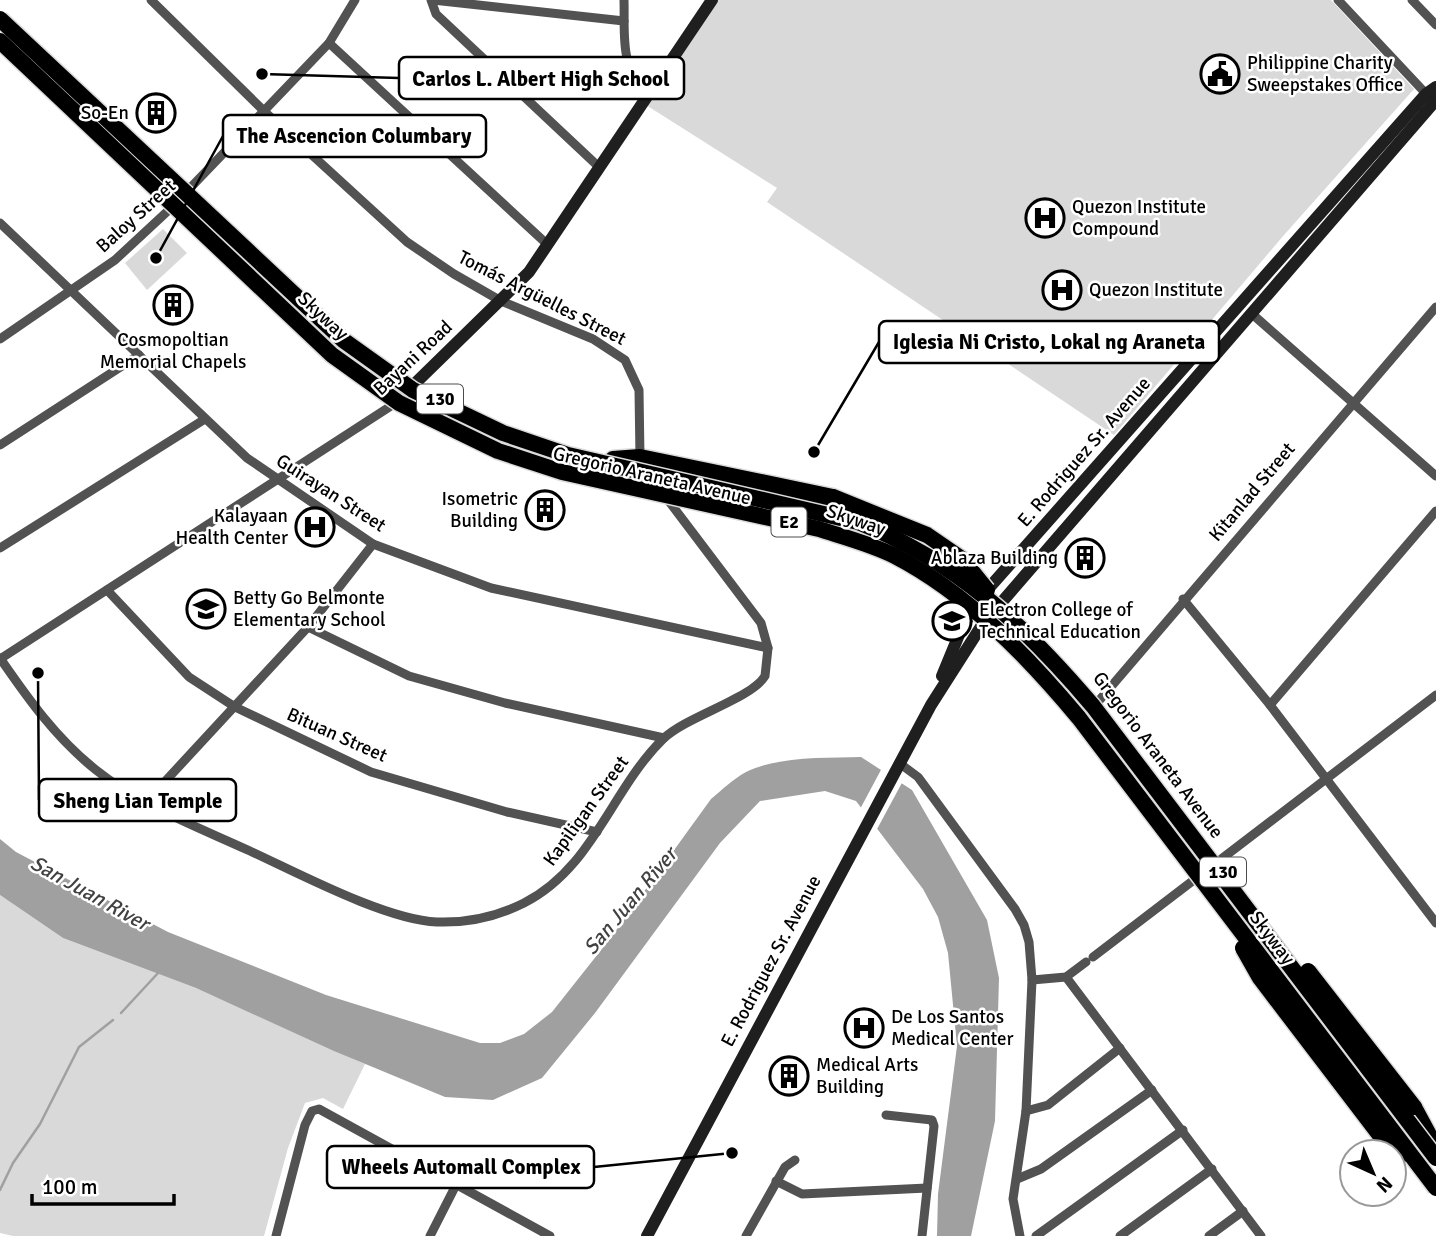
<svg xmlns="http://www.w3.org/2000/svg" width="1436" height="1236" viewBox="0 0 1436 1236" font-family="Signika,sans-serif">
<rect width="100%" height="100%" fill="#fff"/>
<g fill="#d9d9d9">
<path d="M717,0H1331L1414,89L1284,235L1114,435L767,202L777,188L646,105Z"/>
<path d="M163,229L187,253L147,290L125,263Z"/>
<path d="M0,895L63,938L196,988L365,1064L343,1109L323,1098L305,1103L288,1148L264,1236H13L0,1233Z"/>
</g>
<path fill="#a0a0a0" d="M861,757L912,790L987,920L999,978L995,1121L971,1236H937L938,1194L957,1046L948,953L938,917L923,889L856,801L825,791L760,801L720,843L595,1013L542,1078L493,1100L445,1097L334,1051L196,988L63,938L0,895V839L16,852L168,932L326,995L480,1043H500L524,1034L552,1012L609,940L711,799C722,790 733,779 746,772C779,756 825,758 861,757Z"/>
<path fill="#fff" d="M882,768L904,779L876,831L859,811Z"/>
<g fill="none" stroke-linecap="round" stroke-linejoin="round">
<g stroke="#a0a0a0" stroke-width="2.5">
<path d="M121,1013L159,972"/>
<path d="M0,1190L13,1163L40,1124L79,1047L113,1020"/>
</g>
<g stroke="#dbdbdb" stroke-width="18">
<g id="primary">
<path d="M727,484L830,506L864,517"/>
<path d="M886,526L924,545L971,576"/>
</g>
</g>
<g stroke="#dbdbdb" stroke-width="19">
<g id="highway">
<path d="M613,459L640,457L833,497"/>
<path d="M1414,1107L1436,1148"/>
</g>
</g>
<g stroke="#525252" stroke-width="9">
<path d="M151,0L265,112L407,242L454,274L501,301L593,339L625,360L639,390L640,458"/>
<path d="M431,0L436,14L600,168"/>
<path d="M433,0L624,21"/>
<path d="M624,0C625,38 619,67 649,93"/>
<path d="M1338,0L1430,98"/>
<path d="M1412,0L1436,25"/>
<path d="M329,43L548,245"/>
<path d="M0,223L247,458L373,544L491,588L768,648"/>
<path d="M1251,313L1436,476"/>
<path d="M0,339L115,260L171,208L329,43L355,0"/>
<path d="M0,445L139,355"/>
<path d="M0,548L205,419"/>
<path d="M107,590L189,677L235,707L371,772L507,812L597,832"/>
<path d="M1183,599L1270,705L1436,923"/>
<path d="M308,627L409,676L505,703L664,738"/>
<path d="M0,658C29,700 56,738 96,770C141,806 198,827 250,851C298,873 386,920 437,922C467,923 498,916 524,903C593,868 611,790 663,739C687,716 751,699 765,676L768,648L761,623L668,500"/>
<path d="M0,659L394,404"/>
<path d="M1097,703L1436,307"/>
<path d="M1270,705L1436,511"/>
<path d="M899,763L918,777L1015,909L1024,925L1029,942L1032,980L1026,1111L1013,1199L1020,1236"/>
<path d="M146,802L308,627L373,544"/>
<path d="M1093,957L1436,695"/>
<path d="M1066,977L1261,1236"/>
<path d="M1032,980L1066,977L1086,962"/>
<path d="M1026,1111L1048,1105L1120,1048"/>
<path d="M886,1115L932,1120L934,1126L922,1236"/>
<path d="M1017,1179L1041,1169L1152,1090"/>
<path d="M776,1181L802,1194L927,1188"/>
<path d="M276,1236L305,1125L312,1111L319,1109L550,1236"/>
<path d="M430,1236L456,1185"/>
<path d="M746,1236L785,1167L795,1160"/>
<path d="M1036,1236L1183,1130"/>
<path d="M1120,1236L1212,1169"/>
<path d="M1209,1236L1243,1211"/>
</g>
<g stroke="#1f1f1f" stroke-width="12">
<path d="M394,404L529,272L712,0"/>
<path d="M942,676L963,625L988,589L1426,94L1436,87"/>
<path d="M647,1236L931,705L982,625L1436,100"/>
</g>
<use href="#primary" stroke="#000" stroke-width="14"/>
<use href="#highway" stroke="#000" stroke-width="16"/>
<g stroke="#dbdbdb" stroke-width="19" stroke-linecap="butt">
<g id="highway-bridge">
<path d="M0,19L343,340L413,390L503,433L568,455L858,522C957,561 1025,626 1093,706L1436,1158"/>
<path d="M0,41L332,355L399,403L498,451L562,472L819,529C844,537 871,544 895,556C968,594 1027,656 1079,718L1436,1188"/>
<path d="M833,497L927,535L962,559L987,590"/>
<path d="M1243,948L1260,978L1379,1134L1401,1155"/>
<path d="M1308,971L1414,1107"/>
</g>
</g>
<use href="#highway-bridge" stroke="#000" stroke-width="16"/>
</g>
<defs>
<g id="civic-ring" transform="scale(2.0125)"><circle r="9.5" fill="#fff" stroke="#000" stroke-width="1.5"/><path d="M-.6-6.5H3V-4.5H.6V-3L4-1V1h2V6H-6V1h2V-1L-.6-3ZM-1.2 2.5V6h2.4V2.5Z" fill="#000"/></g>
<g id="building-ring" transform="scale(2.0125)"><circle r="9.5" fill="#fff" stroke="#000" stroke-width="1.5"/><path d="M-4-6H4V6H1V3H-1V6H-4ZM-2.5-4.3h1.7v1.8h-1.7ZM.8-4.3h1.7v1.8H.8ZM-2.5-1h1.7V.8h-1.7ZM.8-1h1.7V.8H.8Z" fill="#000"/></g>
<g id="hospital-ring" transform="scale(2.0125)"><circle r="9.5" fill="#fff" stroke="#000" stroke-width="1.5"/><path d="M-5-5h3v3.5h4V-5h3V5h-3V1.5h-4V5h-3Z" fill="#000"/></g>
<g id="school-ring" transform="scale(2.0125)"><circle r="9.5" fill="#fff" stroke="#000" stroke-width="1.5"/><path d="M0-5L7-2L0 1L-7-2ZM-4 1L0 2.5L4 1V4Q0 6-4 4Z" fill="#000"/></g>
<g id="university-ring" transform="scale(2.0125)"><circle r="9.5" fill="#fff" stroke="#000" stroke-width="1.5"/><path d="M0-5L7-2L0 1L-7-2ZM-4 1L0 2.5L4 1V4Q0 6-4 4Z" fill="#000"/></g>
</defs>
<g fill-rule="evenodd">
<use href="#civic-ring" x="1220" y="74"/>
<use href="#building-ring" x="156" y="113"/>
<use href="#hospital-ring" x="1045" y="218"/>
<use href="#hospital-ring" x="1062" y="290"/>
<use href="#building-ring" x="173" y="305"/>
<use href="#building-ring" x="545" y="510"/>
<use href="#hospital-ring" x="315" y="527"/>
<use href="#building-ring" x="1085" y="558"/>
<use href="#school-ring" x="206" y="609"/>
<use href="#university-ring" x="952" y="621"/>
<use href="#hospital-ring" x="864" y="1028"/>
<use href="#building-ring" x="789" y="1076"/>
</g>
<g text-anchor="middle" dominant-baseline="central" stroke-width="5" stroke-linejoin="round" paint-order="stroke">
<g fill="#fff" stroke="#4c4c4c" stroke-width="2">
<rect x="417" y="384.5" width="46" height="29" rx="5"/>
<rect x="771.5" y="507.5" width="35" height="29" rx="5"/>
<rect x="1200" y="857.5" width="46" height="29" rx="5"/>
</g>
<g font-size="18" font-weight="bold" fill="#000">
<text x="440" y="399">130</text>
<text x="789" y="522">E2</text>
<text x="1223" y="872">130</text>
</g>
<g font-size="19" fill="#000" stroke="#fff" text-anchor="start">
<text x="1247" y="63">Philippine Charity<tspan x="1247" dy="22">Sweepstakes Office</tspan></text>
<text x="129" y="113" text-anchor="end">So-En</text>
<text x="1072" y="207">Quezon Institute<tspan x="1072" dy="22">Compound</tspan></text>
<text x="1089" y="290">Quezon Institute</text>
<text x="173" y="340" text-anchor="middle">Cosmopoltian<tspan x="173" dy="22">Memorial Chapels</tspan></text>
<text x="518" y="499" text-anchor="end">Isometric<tspan x="518" dy="22">Building</tspan></text>
<text x="288" y="516" text-anchor="end">Kalayaan<tspan x="288" dy="22">Health Center</tspan></text>
<text x="1058" y="558" text-anchor="end">Ablaza Building</text>
<text x="233" y="598">Betty Go Belmonte<tspan x="233" dy="22">Elementary School</tspan></text>
<text x="979" y="610">Electron College of<tspan x="979" dy="22">Technical Education</tspan></text>
<text x="891" y="1017">De Los Santos<tspan x="891" dy="22">Medical Center</tspan></text>
<text x="816" y="1065">Medical Arts<tspan x="816" dy="22">Building</tspan></text>
</g>
<g font-size="19" fill="#000" stroke="#fff">
<text transform="translate(136 216) rotate(-42)">Baloy Street</text>
<text transform="translate(542 298) rotate(27)">Tomás Argüelles Street</text>
<text transform="translate(323 316) rotate(43)">Skyway</text>
<text transform="translate(413 358) rotate(-43)">Bayani Road</text>
<text transform="translate(1084 452) rotate(-49)">E. Rodriguez Sr. Avenue</text>
<text transform="translate(652 476) rotate(13)">Gregorio Araneta Avenue</text>
<text transform="translate(1252 492) rotate(-50)">Kitanlad Street</text>
<text transform="translate(331 493) rotate(33)">Guirayan Street</text>
<text transform="translate(856 520) rotate(19)">Skyway</text>
<text transform="translate(337 735) rotate(24)">Bituan Street</text>
<text transform="translate(1158 755) rotate(53)">Gregorio Araneta Avenue</text>
<text transform="translate(586 811) rotate(-54)">Kapiligan Street</text>
<text transform="translate(1272 938) rotate(53)">Skyway</text>
<text transform="translate(771 961) rotate(-62)">E. Rodriguez Sr. Avenue</text>
</g>
<g font-size="21" font-style="italic" fill="#414141" stroke="#fff">
<text transform="translate(90 893) rotate(29)">San Juan River</text>
<text transform="translate(630 901) rotate(-50)">San Juan River</text>
</g>
</g>
<path fill="none" stroke="#000" stroke-width="2.5" d="M262 74L399 78M156 258L223 136M814 452L879 342M38 673L39 800M732 1153L594 1167"/>
<g fill="#000" stroke="#fff" stroke-width="2.5">
<circle cx="262" cy="74" r="7"/>
<circle cx="156" cy="258" r="7"/>
<circle cx="814" cy="452" r="7"/>
<circle cx="38" cy="673" r="7"/>
<circle cx="732" cy="1153" r="7"/>
</g>
<g fill="#fff" stroke="#000" stroke-width="2.5">
<rect x="399" y="57" width="285" height="42" rx="7"/>
<rect x="223" y="115" width="263" height="42" rx="7"/>
<rect x="879" y="321" width="340" height="42" rx="7"/>
<rect x="39" y="779" width="197" height="42" rx="7"/>
<rect x="327" y="1146" width="267" height="42" rx="7"/>
</g>
<g font-size="21" text-anchor="middle" font-weight="bold" fill="#000">
<text x="541" y="86">Carlos L. Albert High School</text>
<text x="354" y="143">The Ascencion Columbary</text>
<text x="1049" y="349">Iglesia Ni Cristo, Lokal ng Araneta</text>
<text x="138" y="808">Sheng Lian Temple</text>
<text x="461" y="1174">Wheels Automall Complex</text>
</g>
<g transform="translate(1373 1173) rotate(136)"><circle r="33" fill="#ffffff" stroke="#999999" stroke-width="2"/>
<path d="M0-5L12 26L0 18L-12 26Z" fill="#000000"/>
<text y="-10" font-size="19" font-weight="bold" text-anchor="middle" fill="#000000">N</text>
</g>
<path d="M32 1194v10h142v-10" fill="none" stroke="#000000" stroke-width="3.5"/>
<text x="42" y="1194" font-size="21" fill="#000000" stroke="#ffffff" stroke-width="5" paint-order="stroke">100 m</text>
</svg>
